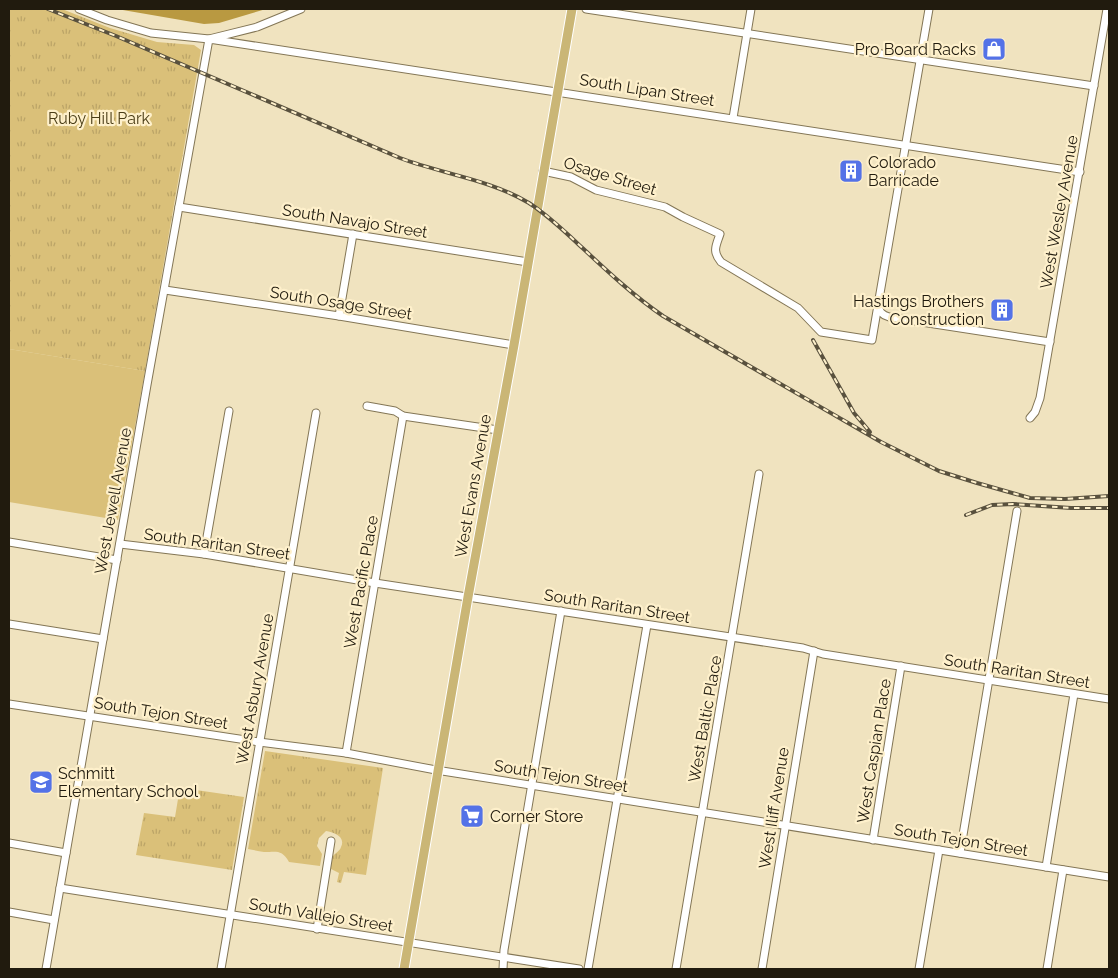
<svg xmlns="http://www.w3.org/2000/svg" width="1118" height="978" viewBox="0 0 1118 978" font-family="Raleway,sans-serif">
<defs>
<pattern id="park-tufts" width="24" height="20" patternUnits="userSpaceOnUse" patternTransform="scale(1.25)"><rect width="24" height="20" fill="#dac079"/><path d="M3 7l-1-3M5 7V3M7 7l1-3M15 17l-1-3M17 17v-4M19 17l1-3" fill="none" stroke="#bba467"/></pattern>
</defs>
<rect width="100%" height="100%" fill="#f0e3bf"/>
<path fill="#dac079" d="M9,349L145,371L118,520L9,502Z"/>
<g fill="url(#park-tufts)">
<path d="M9,9H62L110,28L157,42L194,45L201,50L145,371L9,349Z"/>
<path d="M265,751L383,768L366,875L344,872L341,883L337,882L339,873L331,869C331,865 331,860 333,856C335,853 340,851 341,847C346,837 334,832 326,831L319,838L317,846L322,854L320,866L289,862C282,849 276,852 264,852C259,851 253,850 248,849Z"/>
<path d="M196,790L244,797L232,870L136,855L144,813L175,817L179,793L195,795Z"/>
</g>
<path fill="#b99941" d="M117,9H266L219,23L204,24Z"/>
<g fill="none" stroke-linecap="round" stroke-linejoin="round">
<g stroke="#837656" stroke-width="9">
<g id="minor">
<path d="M79,9L107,20L151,33L209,39L257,27L301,9"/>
<path d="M586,9L1094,86"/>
<path d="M929,9L878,305C879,312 882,315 889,317L1050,342"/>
<path d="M733,118L751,9"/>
<path d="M543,171L571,177L596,190L665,207L683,217L720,234C716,246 712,251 721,262L798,308L821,332L872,340L878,305"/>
<path d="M179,207L528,262"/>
<path d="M165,290L339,316L514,345"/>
<path d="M339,316L353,234"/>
<path d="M367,406L395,411L403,416L498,430"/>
<path d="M1030,418L1035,412L1040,398L1107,9"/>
<path d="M9,542L117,560"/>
<path d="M120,544L204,554L375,583L803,648L823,654L1109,699"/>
<path d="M204,554L229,411"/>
<path d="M9,624L103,639"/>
<path d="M9,704L259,742L346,753L436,770L1109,877"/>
<path d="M346,753L403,416"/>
<path d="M873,840L901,666"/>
<path d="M9,843L66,853"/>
<path d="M960,853L1017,511"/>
<path d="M1046,867L1074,694"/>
<path d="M60,888L579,969"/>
<path d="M9,912L54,920"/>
<path d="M317,929L331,841"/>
<path d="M46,969L147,385L209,39L1080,172"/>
<path d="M221,969L316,413"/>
<path d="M503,969L504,950L561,611"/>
<path d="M588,969L647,625"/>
<path d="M676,969L759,474"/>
<path d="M762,969L814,651"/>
<path d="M919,969L939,850"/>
<path d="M1047,969L1063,870"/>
</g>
</g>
<g stroke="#fff" stroke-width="11">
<path id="major" d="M404,969L468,597L514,345L572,9"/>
</g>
<use href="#minor" stroke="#fff" stroke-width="7"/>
<use href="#major" stroke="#cab676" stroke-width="9"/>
<g stroke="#59513e" stroke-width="4">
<g id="rail">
<path d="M48,9L116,36L400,158C442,174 489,179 529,203C546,214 561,228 576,242C604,268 631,294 663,316L881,442L939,471L977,483L1030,498L1065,499L1109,496"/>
<path d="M813,340L854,413L870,432"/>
<path d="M966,515L992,505L1013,504L1071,508H1109"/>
</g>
</g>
<use href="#rail" stroke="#fef0cb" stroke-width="2" stroke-dasharray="5.5" stroke-linecap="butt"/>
</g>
<defs>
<g id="shop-square" transform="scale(1.25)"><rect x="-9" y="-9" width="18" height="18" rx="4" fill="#5472e7" stroke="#fef0cb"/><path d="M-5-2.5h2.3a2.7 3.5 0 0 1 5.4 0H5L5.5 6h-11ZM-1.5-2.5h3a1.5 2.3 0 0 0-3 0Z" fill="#fff"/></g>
<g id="building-square" transform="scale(1.25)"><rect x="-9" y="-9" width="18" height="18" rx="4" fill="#5472e7" stroke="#fef0cb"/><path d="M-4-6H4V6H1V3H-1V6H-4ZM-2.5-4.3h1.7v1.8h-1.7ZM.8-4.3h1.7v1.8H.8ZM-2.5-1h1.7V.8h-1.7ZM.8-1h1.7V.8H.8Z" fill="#fff"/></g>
<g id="school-square" transform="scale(1.25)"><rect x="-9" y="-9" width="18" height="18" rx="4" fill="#5472e7" stroke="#fef0cb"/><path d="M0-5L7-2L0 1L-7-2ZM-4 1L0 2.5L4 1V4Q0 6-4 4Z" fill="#fff"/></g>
<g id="supermarket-square" transform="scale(1.25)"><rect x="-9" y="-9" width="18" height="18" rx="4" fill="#5472e7" stroke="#fef0cb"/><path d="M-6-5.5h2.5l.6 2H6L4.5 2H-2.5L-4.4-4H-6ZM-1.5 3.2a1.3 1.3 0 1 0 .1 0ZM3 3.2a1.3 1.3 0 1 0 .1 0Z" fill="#fff"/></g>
</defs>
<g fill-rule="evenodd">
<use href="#shop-square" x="994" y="49"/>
<use href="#building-square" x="851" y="171"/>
<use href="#building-square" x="1002" y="310"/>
<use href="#school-square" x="41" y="782"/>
<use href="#supermarket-square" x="472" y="816"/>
</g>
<g text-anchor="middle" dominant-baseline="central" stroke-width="4.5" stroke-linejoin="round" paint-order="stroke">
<g font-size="16" fill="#211b0e" stroke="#fef0cb" text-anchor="start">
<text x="976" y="49" text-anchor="end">Pro Board Racks</text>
<text x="868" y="162">Colorado<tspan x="868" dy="18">Barricade</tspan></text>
<text x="984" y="301" text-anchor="end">Hastings Brothers<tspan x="984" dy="18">Construction</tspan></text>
<text x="58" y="773">Schmitt<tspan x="58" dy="18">Elementary School</tspan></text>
<text x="490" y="816">Corner Store</text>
</g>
<g font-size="16" fill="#211b0e" stroke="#fef0cb">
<text transform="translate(647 90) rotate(9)">South Lipan Street</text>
<text transform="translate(610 176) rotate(17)">Osage Street</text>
<text transform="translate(1059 212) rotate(-80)">West Wesley Avenue</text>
<text transform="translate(355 221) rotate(9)">South Navajo Street</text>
<text transform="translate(341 303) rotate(9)">South Osage Street</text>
<text transform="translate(473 486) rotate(-80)">West Evans Avenue</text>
<text transform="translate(113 501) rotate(-80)">West Jewell Avenue</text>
<text transform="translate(217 544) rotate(8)">South Raritan Street</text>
<text transform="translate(361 582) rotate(-80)">West Pacific Place</text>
<text transform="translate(617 606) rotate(9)">South Raritan Street</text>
<text transform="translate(1017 671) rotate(9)">South Raritan Street</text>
<text transform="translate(255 689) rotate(-80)">West Asbury Avenue</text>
<text transform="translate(161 713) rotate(9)">South Tejon Street</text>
<text transform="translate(705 719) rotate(-80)">West Baltic Place</text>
<text transform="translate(874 751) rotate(-81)">West Caspian Place</text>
<text transform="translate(561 776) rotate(9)">South Tejon Street</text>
<text transform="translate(774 808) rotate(-81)">West Iliff Avenue</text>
<text transform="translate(961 840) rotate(9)">South Tejon Street</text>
<text transform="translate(321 915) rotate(9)">South Vallejo Street</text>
</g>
<g font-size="16" fill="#4a3d17" stroke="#fef0cb">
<text x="99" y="118">Ruby Hill Park</text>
</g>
</g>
<rect width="1118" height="978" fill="none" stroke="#211b0e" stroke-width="20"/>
</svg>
